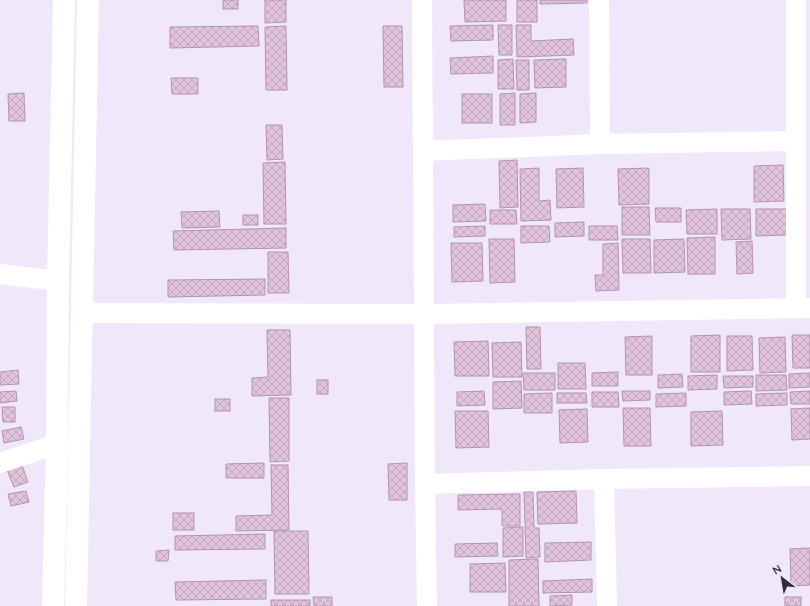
<svg xmlns="http://www.w3.org/2000/svg" width="810" height="606" viewBox="0 0 810 606" font-family="Quicksand,sans-serif">
<defs>
<pattern id="building-cross-hatch" width="8" height="8" patternUnits="userSpaceOnUse"><rect width="8" height="8" fill="#e2c3dc"/><path d="M0 0l8 8M0 8l8-8" fill="none" stroke="#c2a8be"/></pattern>
</defs>
<rect width="100%" height="100%" fill="#f0e7fb"/>
<g fill="url(#building-cross-hatch)" stroke="#b295ac">
<rect x="223" y="0" width="15" height="9"/>
<path d="M265,0H286V22L265,23Z"/>
<path d="M464,0H506V21L465,22Z"/>
<rect x="517" y="0" width="20" height="22"/>
<path d="M540,0H587V3L540,4Z"/>
<path d="M493,25V40L451,41L450,26Z"/>
<path d="M498,25H512V55H499Z"/>
<path d="M516,25H531V41L573,39L574,55L517,57Z"/>
<path d="M258,26L259,46L170,48V27Z"/>
<path d="M286,26L287,90H266L265,27Z"/>
<path d="M383,26H402L403,87H384Z"/>
<path d="M493,56V73L451,74L450,58Z"/>
<path d="M513,59L514,89H498V60Z"/>
<path d="M566,59V87L535,88L534,60Z"/>
<path d="M516,60H529V90H517Z"/>
<path d="M171,78H198V94H172Z"/>
<path d="M24,93L25,121H9L8,94Z"/>
<path d="M515,93V125H500V94Z"/>
<path d="M536,93V122L520,123V94Z"/>
<rect x="462" y="94" width="30" height="29"/>
<path d="M266,125H282L283,159L267,160Z"/>
<path d="M517,160L518,207L500,208L499,161Z"/>
<path d="M285,162L286,224H264L263,163Z"/>
<path d="M783,165L784,201L754,202V166Z"/>
<path d="M539,168V201L550,200L551,220L521,221L520,169Z"/>
<path d="M583,168L584,207L557,208L556,169Z"/>
<path d="M649,168V204L619,205L618,169Z"/>
<path d="M485,204L486,221L453,222V205Z"/>
<path d="M622,207H649L650,235H622Z"/>
<path d="M655,208H681V222H656Z"/>
<path d="M717,209V234H687L686,210Z"/>
<path d="M721,209H750L751,239L722,240Z"/>
<path d="M756,209H787V235L756,236Z"/>
<path d="M490,210H516L517,224H490Z"/>
<path d="M219,211L220,227L182,228L181,212Z"/>
<rect x="243" y="215" width="15" height="10"/>
<path d="M584,222V236L555,237V223Z"/>
<path d="M485,226V236L454,237V227Z"/>
<path d="M521,226H549L550,242L521,243Z"/>
<path d="M589,226H617L618,240H589Z"/>
<path d="M286,228V248L174,250L173,231Z"/>
<path d="M715,237V274H688L687,238Z"/>
<path d="M489,239H514L515,282L490,283Z"/>
<path d="M622,239H650L651,273H623Z"/>
<path d="M684,239L685,272L654,273V240Z"/>
<path d="M752,241L753,273L737,274L736,242Z"/>
<path d="M451,243H482L483,281L452,282Z"/>
<path d="M618,243L619,290L596,291L595,275H603V244Z"/>
<path d="M268,252H288L289,293H268Z"/>
<path d="M265,279V295L168,297V280Z"/>
<path d="M526,327H540L541,369H527Z"/>
<path d="M267,330H290L291,395L252,396V378L268,377Z"/>
<path d="M720,335V372H691V336Z"/>
<path d="M792,335H810V368H793Z"/>
<path d="M652,336V375H626L625,337Z"/>
<path d="M727,336H752L753,370L727,371Z"/>
<path d="M785,337L786,372L760,373L759,338Z"/>
<path d="M488,341L489,376H455L454,342Z"/>
<path d="M521,342L522,377H493L492,343Z"/>
<path d="M558,363H585L586,389H558Z"/>
<path d="M18,370L19,384L0,385V372Z"/>
<path d="M618,372V386H592V373Z"/>
<path d="M523,373H555V390H524Z"/>
<path d="M810,373V387L789,388V374Z"/>
<path d="M682,374L683,387L658,388V375Z"/>
<path d="M717,375V389L688,390V376Z"/>
<path d="M756,375H786L787,390L756,391Z"/>
<path d="M723,376H753V387L724,388Z"/>
<rect x="317" y="380" width="11" height="14"/>
<path d="M521,381L522,408L493,409V382Z"/>
<path d="M16,391L17,401L0,403V392Z"/>
<path d="M484,391L485,405L457,406V392Z"/>
<path d="M622,391H650V400L623,401Z"/>
<path d="M751,391L752,404L724,405V392Z"/>
<path d="M810,391V404H791L790,392Z"/>
<path d="M592,392H618L619,407H592Z"/>
<path d="M552,393V413H524V394Z"/>
<path d="M557,393H586L587,403H557Z"/>
<path d="M686,393V406L656,407V394Z"/>
<path d="M787,393V405L756,406V394Z"/>
<path d="M269,398H289V461L270,462Z"/>
<rect x="215" y="399" width="15" height="12"/>
<path d="M2,407H15V422H3Z"/>
<path d="M623,408H650L651,446H624Z"/>
<path d="M810,408V439L792,440L791,409Z"/>
<path d="M587,409L588,442L560,443L559,410Z"/>
<path d="M455,411H488L489,447L456,448Z"/>
<path d="M722,411L723,445L691,446V412Z"/>
<path d="M21,427L24,439L4,443L2,431Z"/>
<path d="M264,463V478H226V464Z"/>
<path d="M407,463V500H389L388,464Z"/>
<path d="M22,465L28,482L14,487L7,470Z"/>
<path d="M271,465H288L289,530L236,531V516L272,515Z"/>
<path d="M26,491L29,502L11,506L8,494Z"/>
<path d="M576,491L577,523L538,524L537,492Z"/>
<path d="M524,492H533L534,528H539L540,557L526,558Z"/>
<path d="M520,494V526H502V509L458,510V495Z"/>
<rect x="173" y="513" width="21" height="17"/>
<path d="M523,527V556L503,557V528Z"/>
<path d="M274,531H308L309,594H275Z"/>
<path d="M265,534V549L175,550V536Z"/>
<path d="M591,542V560L545,562V543Z"/>
<path d="M497,543L498,556L455,557V544Z"/>
<path d="M810,548V585L791,586L790,549Z"/>
<path d="M169,550L168,561H156V551Z"/>
<path d="M538,559L539,606H509V560Z"/>
<path d="M505,563L506,592H470V564Z"/>
<path d="M592,579V592L543,593V581Z"/>
<path d="M266,580V599L176,600L175,582Z"/>
<path d="M572,595V605L550,606V596Z"/>
<path d="M313,597H332V606H314Z"/>
<rect x="785" y="597" width="16" height="9"/>
<rect x="271" y="600" width="39" height="6"/>
</g>
<g fill="none" stroke-linecap="round" stroke-linejoin="round">
<g stroke="#fff" stroke-width="20">
<path d="M422,0L425,484L427,606"/>
<path d="M599,0L600,144"/>
<path d="M796,0V308"/>
<path d="M423,151L600,144L795,141"/>
<path d="M0,274L58,281"/>
<path d="M82,313L424,314L810,308"/>
<path d="M0,463L57,444"/>
<path d="M604,479L607,606"/>
<path d="M425,484L604,479L810,476"/>
</g>
<g stroke="#fff" stroke-width="22">
<path d="M53,606L57,444L58,281L64,0"/>
<path d="M76,606L88,0"/>
</g>
</g>
<g transform="translate(782 578) rotate(329)" stroke="#f0e7fb" stroke-width="3" paint-order="stroke">
<path d="M0-3L7 15L0 10L-7 15Z" fill="#322c38"/>
<text y="-6" font-size="11" font-weight="bold" text-anchor="middle" fill="#322c38">N</text>
</g>
</svg>
